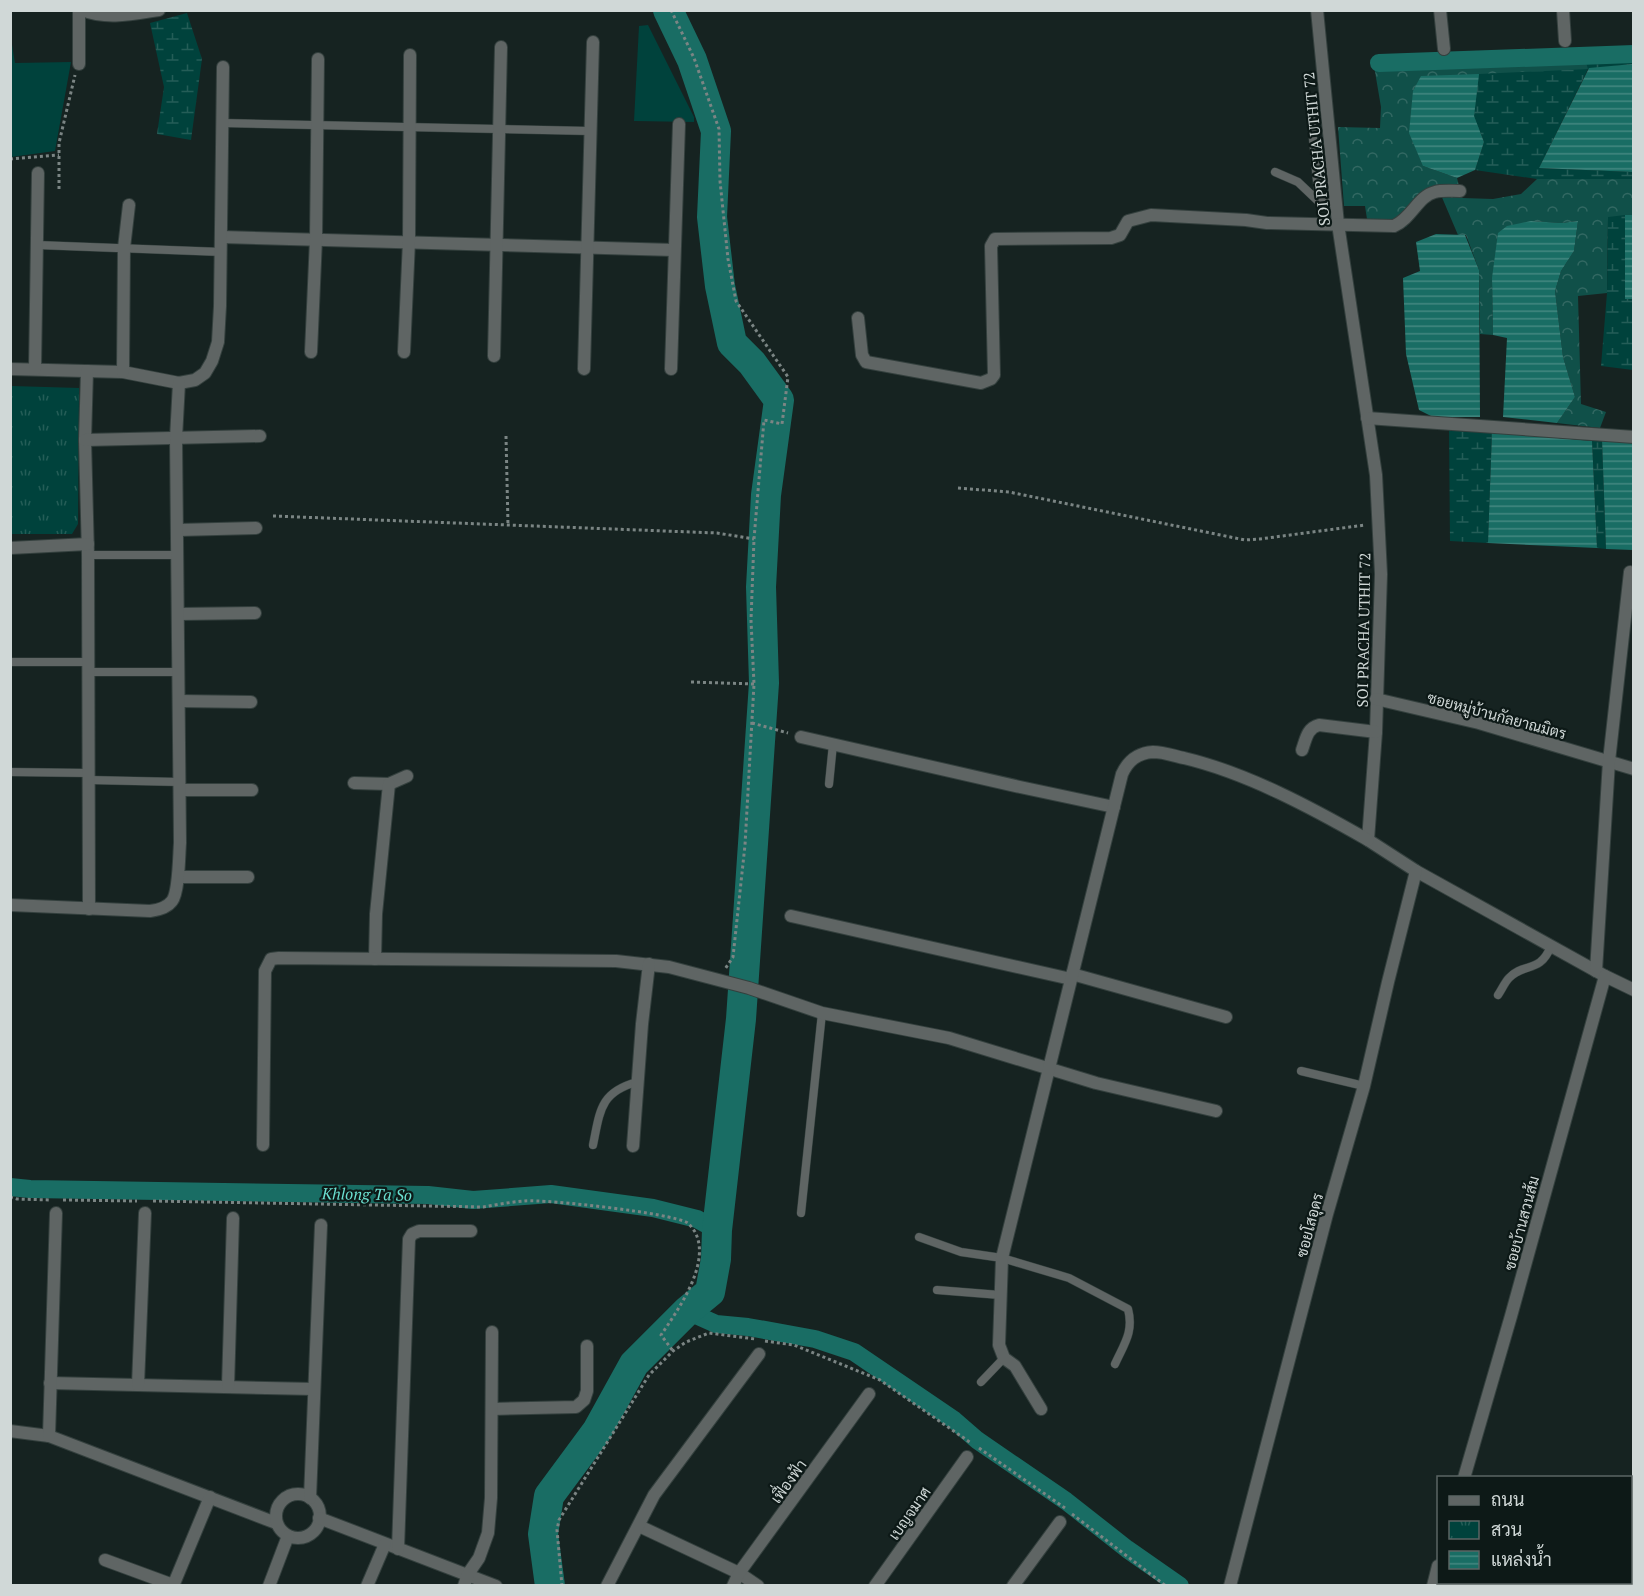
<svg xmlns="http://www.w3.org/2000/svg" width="1644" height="1596" viewBox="0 0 1644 1596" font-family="'PT Serif',Sarabun,serif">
<defs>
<pattern id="forest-crowns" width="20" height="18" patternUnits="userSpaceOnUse" patternTransform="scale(1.5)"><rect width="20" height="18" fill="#105049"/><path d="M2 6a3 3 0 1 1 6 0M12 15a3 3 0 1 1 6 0" fill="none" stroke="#326862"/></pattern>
<pattern id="wetland-marsh" width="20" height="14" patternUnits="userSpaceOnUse" patternTransform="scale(1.5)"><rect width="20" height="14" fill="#00423c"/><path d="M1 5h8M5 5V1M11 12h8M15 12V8" fill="none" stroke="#245d57"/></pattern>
<pattern id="park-tufts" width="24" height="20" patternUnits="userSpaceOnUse" patternTransform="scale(1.5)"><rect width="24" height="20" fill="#00423c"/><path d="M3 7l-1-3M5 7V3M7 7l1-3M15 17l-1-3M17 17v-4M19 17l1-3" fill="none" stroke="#245d57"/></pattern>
<pattern id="water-rules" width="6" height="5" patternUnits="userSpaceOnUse" patternTransform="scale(1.5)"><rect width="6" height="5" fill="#196d64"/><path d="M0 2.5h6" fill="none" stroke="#448881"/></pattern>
</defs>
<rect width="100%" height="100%" fill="#162321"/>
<g fill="#00423c">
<path d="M648,25L694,117V122L634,121L639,26Z"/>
<path d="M10,32L15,63L71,62L55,151L11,157Z"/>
</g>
<path fill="url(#forest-crowns)" d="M1582,50L1589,68L1423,166L1457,178L1462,198L1493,199L1521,194L1537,179H1633V215L1608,218L1607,293L1578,296L1581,404L1606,412L1600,428L1557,423L1575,397L1563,357L1555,291L1561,271L1574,251L1578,221L1561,223L1531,221L1492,278L1493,335L1480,334L1479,270L1466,235H1458L1441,195L1422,206L1406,227L1369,232L1365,206H1344L1338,127L1380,128L1381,107L1373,60Z"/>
<g fill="url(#wetland-marsh)">
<path d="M187,13L202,59L191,140L157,134L164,87L150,23Z"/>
<path d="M1633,48V64L1588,69L1539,168L1633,172V179H1537L1475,170L1484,142L1474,116L1479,74L1588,69L1582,50Z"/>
<path d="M1625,215L1626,299H1633V370L1601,366L1607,293L1608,217Z"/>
<path d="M1449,428L1492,432L1488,543L1450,541Z"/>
<path d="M1602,440L1606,549L1597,548L1592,441Z"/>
</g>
<path fill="url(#park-tufts)" d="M11,386L79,388L78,524L72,534H11Z"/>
<g fill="url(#water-rules)">
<path d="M1633,64V172L1539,168L1589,68Z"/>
<path d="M1479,74L1474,116L1484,142L1475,170L1457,178L1423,166L1409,133L1413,91L1421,76Z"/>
<rect x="1625" y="215" width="8" height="84"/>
<path d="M1531,221L1561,223L1578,221L1574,251L1561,271L1555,291L1563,357L1575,397L1557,423L1503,417L1507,338L1493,335L1492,278L1498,233L1507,226Z"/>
<path d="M1436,234L1465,235L1479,270L1480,417H1433L1419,410L1406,354L1403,278L1420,271L1416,242Z"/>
<path d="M1492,432L1592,441L1597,548L1488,543Z"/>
<path d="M1602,440L1633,443V550L1606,549Z"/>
</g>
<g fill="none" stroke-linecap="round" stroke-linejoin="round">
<g stroke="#196d64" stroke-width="18">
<path d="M1379,63L1634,54"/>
<path d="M10,1187L30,1189L428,1195L473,1200L551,1194L653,1208L697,1219L717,1230"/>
<path d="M687,1311L716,1324L748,1327L815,1339L854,1352L954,1420L977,1440L1066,1501L1127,1549L1180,1586"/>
</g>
<path stroke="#196d64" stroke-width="30" d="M550,1586L543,1534L549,1496L597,1431L634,1364L687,1311L710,1292L716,1259L717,1230L741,1019L764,683L761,587L766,495L779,400L752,363L732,343L720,286L712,217L716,131L692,60L668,10"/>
<g stroke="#34403e" stroke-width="9">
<g id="lane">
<path d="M1310,107L1319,202"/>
<path d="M223,123L590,131"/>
<path d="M1275,172L1298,182L1319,202L1336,203"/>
<path d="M37,245L222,252"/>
<path d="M88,555H178"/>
<path d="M10,662H88"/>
<path d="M88,672H179"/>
<path d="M10,772L89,773"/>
<path d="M89,780L180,782"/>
<path d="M829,784L833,744"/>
<path d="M1498,995C1502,989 1505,982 1509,978C1524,962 1540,974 1551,946"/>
<path d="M1301,1071L1364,1086"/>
<path d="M593,1145C600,1111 600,1092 637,1082"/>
<path d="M801,1213L822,1013"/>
<path d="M919,1237L961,1252L1002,1258L1069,1278L1128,1309C1134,1332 1124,1344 1115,1364"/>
<path d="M937,1290L1000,1295"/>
<path d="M981,1382L1004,1358"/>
</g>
</g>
<g stroke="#34403e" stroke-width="14">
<g id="street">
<path d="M82,10C107,20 133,14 159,10"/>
<path d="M1317,10L1338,224L1376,475L1381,574L1376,732L1368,840L1416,871L1605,976L1634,990"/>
<path d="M1440,10L1444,49"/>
<path d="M1563,10L1565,41"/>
<path d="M79,64V10"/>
<path d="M222,237L674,250"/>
<path d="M858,318L862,355L866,362L981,383L991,379L994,375L991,246L995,239L1111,238L1120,235L1128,221L1151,215L1246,220L1267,223L1394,226C1412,218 1418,196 1435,192C1442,190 1451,191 1460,191"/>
<path d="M311,352L316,239L318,59"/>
<path d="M404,352L409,241L410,55"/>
<path d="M494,356L501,47"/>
<path d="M10,369L123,372L179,383L195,380L205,373L212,361L218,342L220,306L223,67"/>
<path d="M35,369L38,173"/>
<path d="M584,369L593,42"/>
<path d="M671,369L679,124"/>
<path d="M87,371L85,440L88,555L89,909"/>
<path d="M123,372L124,248L129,205"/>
<path d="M1367,418L1634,437"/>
<path d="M85,440L260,436"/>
<path d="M178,530L256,528"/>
<path d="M10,548L88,544"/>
<path d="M178,614L255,613"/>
<path d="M1376,699L1479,723L1634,769"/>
<path d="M179,701L251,702"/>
<path d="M801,737L1020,787L1114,807"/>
<path d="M1302,750C1306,739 1307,728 1319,725L1376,732"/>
<path d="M354,783L389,784L407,776"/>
<path d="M180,790H252"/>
<path d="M178,877H248"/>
<path d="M10,905L150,911C158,910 167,908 172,901C179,892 179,855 180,843L176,438L179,383"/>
<path d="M791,916L1071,979"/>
<path d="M375,959L376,914L389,784"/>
<path d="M1596,971L1609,761L1630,572"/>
<path d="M1072,974L1226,1017"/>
<path d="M263,1145L265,971L271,959L279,958L616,961L669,967L749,988L822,1013L949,1038L1096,1083L1216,1111"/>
<path d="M633,1146L642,1024L649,964"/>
<path d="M50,1383L314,1389"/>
<path d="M138,1385L145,1213"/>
<path d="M228,1387L233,1218"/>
<path d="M492,1409L576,1407L584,1400L587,1391V1346"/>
<path d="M1041,1409L1015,1366L1004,1358L999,1345L1002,1258L1122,774C1128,761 1137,753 1153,752C1164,752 1174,756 1184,758C1247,773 1312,808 1368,840"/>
<path d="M10,1431L49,1436L276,1523"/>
<path d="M49,1436L56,1213"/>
<path d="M1464,1478L1511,1316L1605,976"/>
<circle cx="298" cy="1516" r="22"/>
<path d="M310,1498L321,1225"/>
<path d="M1630,1501L1634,1490"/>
<path d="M319,1518L496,1586"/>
<path d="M639,1526L739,1573L758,1586"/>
<path d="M398,1549L409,1239L412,1234L419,1231H471"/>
<path d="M105,1560L173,1585"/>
<path d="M173,1586L210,1497"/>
<path d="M269,1586L288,1536"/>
<path d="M367,1586L385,1544"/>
<path d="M464,1586L468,1574L479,1558L488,1533L491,1498L492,1332"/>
<path d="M607,1586L654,1495L759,1354"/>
<path d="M733,1586L739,1573L869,1394"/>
<path d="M875,1586L967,1457"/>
<path d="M1013,1586L1060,1522"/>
<path d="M1230,1586L1327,1214L1364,1086L1388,982L1416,871"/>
<path d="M1433,1586L1438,1566"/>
<path d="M1607,1586L1608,1582"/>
</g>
</g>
<g stroke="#7b8584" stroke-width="3" stroke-dasharray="3 3" stroke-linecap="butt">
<path d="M671,10L694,58L719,129L720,181L728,259L736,301L788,377L782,424L764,420L754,539L751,620L754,684L745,845L733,957L725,969"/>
<path d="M10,159L59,155"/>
<path d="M59,189V143L75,75"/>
<path d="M506,436L508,525"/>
<path d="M958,488L1009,492L1245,540L1260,539L1365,525"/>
<path d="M273,516L717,533L754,539"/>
<path d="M691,682L754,684"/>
<path d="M752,723L788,733"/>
<path d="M10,1197L17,1199L50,1200"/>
<path d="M63,1200L137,1201"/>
<path d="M153,1201L483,1207C496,1205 510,1202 524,1201C546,1199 672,1213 688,1223C690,1225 695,1231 696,1234C710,1265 678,1310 661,1335L673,1351"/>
<path d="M765,1341L794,1345L880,1380L971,1443"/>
<path d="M979,1448L1065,1508"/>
<path d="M1072,1514L1166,1586"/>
<path d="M562,1586L557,1530L559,1520L649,1375L673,1351L686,1342L709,1333L755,1339"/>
</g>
<use href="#lane" stroke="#5f6564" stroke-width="8"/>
<use href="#street" stroke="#5f6564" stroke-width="12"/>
</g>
<g text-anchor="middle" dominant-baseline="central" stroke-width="4.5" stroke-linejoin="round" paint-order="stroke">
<g font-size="15" fill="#d0d8d7" stroke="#0d1917">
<text transform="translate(1316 149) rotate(-96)">SOI PRACHA UTHIT 72</text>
<text transform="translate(1363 630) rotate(-89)">SOI PRACHA UTHIT 72</text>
<text transform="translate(1497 715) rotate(15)">ซอยหมู่บ้านกัลยาณมิตร</text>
<text transform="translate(1521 1223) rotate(-75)">ซอยบ้านสวนส้ม</text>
<text transform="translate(1309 1225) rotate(-75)">ซอยโสอุดร</text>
<text transform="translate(788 1481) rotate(-54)">เฟื่องฟ้า</text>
<text transform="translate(909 1513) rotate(-55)">เบญจมาศ</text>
</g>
<g font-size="16" font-style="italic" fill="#6bdfd0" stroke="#0d1917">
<text transform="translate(367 1194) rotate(1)">Khlong Ta So</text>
</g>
</g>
<rect width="1644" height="1596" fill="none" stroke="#d0d8d7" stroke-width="24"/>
<rect x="1437" y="1476" width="195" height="108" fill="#0d1917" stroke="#5b6564" stroke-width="1.5"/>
<rect x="1449" y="1496" width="30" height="9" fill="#5f6564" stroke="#5b6564" stroke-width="1.5"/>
<text x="1491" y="1506" font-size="18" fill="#d0d8d7">ถนน</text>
<rect x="1449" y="1521" width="30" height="18" fill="url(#park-tufts)" stroke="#5b6564" stroke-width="1.5"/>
<text x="1491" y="1536" font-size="18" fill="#d0d8d7">สวน</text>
<rect x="1449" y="1551" width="30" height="18" fill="url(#water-rules)" stroke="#5b6564" stroke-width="1.5"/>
<text x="1491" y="1566" font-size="18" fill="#d0d8d7">แหล่งน้ำ</text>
</svg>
